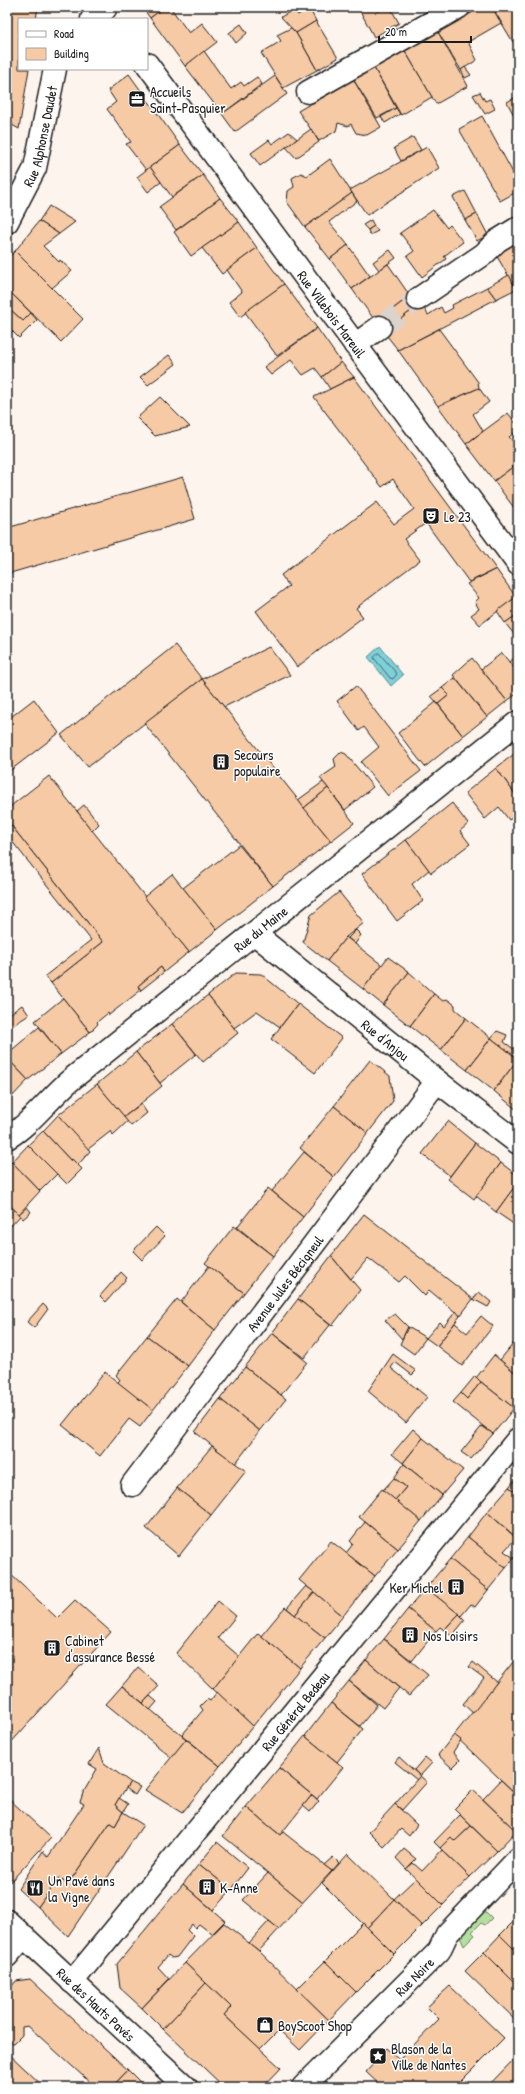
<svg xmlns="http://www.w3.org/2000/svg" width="525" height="2094" viewBox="0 0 525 2094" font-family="'Patrick Hand',sans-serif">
<rect width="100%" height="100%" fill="#fdf4ed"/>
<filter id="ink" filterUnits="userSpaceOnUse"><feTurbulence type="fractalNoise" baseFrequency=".025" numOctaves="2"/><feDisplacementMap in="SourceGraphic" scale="8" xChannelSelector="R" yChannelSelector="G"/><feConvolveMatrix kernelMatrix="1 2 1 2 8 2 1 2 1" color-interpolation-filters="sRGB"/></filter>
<g filter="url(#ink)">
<path fill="#b3e09e" stroke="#687e5d" d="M485,1911L492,1918L485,1925L481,1923L472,1932L475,1935L464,1946L460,1937Z"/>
<path fill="#7fd0d9" stroke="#57888d" d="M380,646L403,675L391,686L368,657Z"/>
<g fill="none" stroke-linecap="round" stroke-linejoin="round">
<path stroke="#446468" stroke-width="1" d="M379,653L397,674L393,679L390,678L374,658Z"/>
</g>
<g fill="#f7caa6" stroke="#1c1c1c">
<path d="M7,7H38L36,19H19V69H29L19,129L7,122Z"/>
<path d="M142,7H165L150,18Z"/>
<path d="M165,7H170L189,33L202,23L217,42L185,66L150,18Z"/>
<path d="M358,7H375L377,11L390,7L399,23L374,37Z"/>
<path d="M482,7H492L501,23L468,42L477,60L461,70L438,32Z"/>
<path d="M492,7H518V40L513,42Z"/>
<path d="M309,8L316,21L296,33L281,17L294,9L298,15Z"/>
<path d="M316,21L338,58L317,70L296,33Z"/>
<path d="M241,24L247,33L236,43L229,33Z"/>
<path d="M291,28L296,33L317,70L283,88L261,53L281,41L277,35Z"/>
<path d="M438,32L468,86L436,104L405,51Z"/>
<path d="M204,51L231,89L241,82L244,86L257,77L262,84L222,114L185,66Z"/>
<path d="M405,51L432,97L401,115L374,68Z"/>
<path d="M465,67L471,75L465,78L461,70Z"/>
<path d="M374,68L396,108L377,118L353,79Z"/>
<path d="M129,74L180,145L146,170L126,144L131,142L107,109L116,102L108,90Z"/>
<path d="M275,76L287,94L235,132L222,114Z"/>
<path d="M353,79L381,127L367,135L356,133L351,124L348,126L338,123L336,131L319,141L298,111Z"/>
<path d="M480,92L485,101L490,99L495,109L485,114L473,95Z"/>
<path d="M518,96V123L507,102Z"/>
<path d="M396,108L400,114L385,123L381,117Z"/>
<path d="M482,116L518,182V191L500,201L459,129Z"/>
<path d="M311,129L319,142L296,158L286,147Z"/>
<path d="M289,132L297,139L260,166L251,153L269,140L272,144Z"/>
<path d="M413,137L421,150L401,161L394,148Z"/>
<path d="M180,145L203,175L172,197L150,167Z"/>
<path d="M427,147L439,168L367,215L350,190Z"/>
<path d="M330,159L352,193L305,227L287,202L288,191L294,187L292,178L301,173L307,176Z"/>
<path d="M150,167L161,182L148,192L137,177Z"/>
<path d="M203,175L220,198L176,230L159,207Z"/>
<path d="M465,191L477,214L465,220L453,197Z"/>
<path d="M352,193L357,201L329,222L348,245L330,259L305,227Z"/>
<path d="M220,198L239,222L191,256L174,232Z"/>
<path d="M49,206L75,222L59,234L39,221Z"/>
<path d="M433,210L447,228L450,225L463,242L444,256L446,259L422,277L407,256L414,251L400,233Z"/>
<path d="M477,214L488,235L477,241L465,220Z"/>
<path d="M371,220L374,226L368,230L363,225Z"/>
<path d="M39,221L59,234L43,246L59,262L60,260L72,271L52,288L15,251Z"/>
<path d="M239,222L257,248L222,274L202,248Z"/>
<path d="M374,226L378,231L370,235L368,230Z"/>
<path d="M518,239V288L516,289L495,253Z"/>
<path d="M348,245L370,276L352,289L330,259Z"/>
<path d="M257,248L284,284L240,317L229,302L242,292L227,270Z"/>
<path d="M390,250L396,258L379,270L373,262Z"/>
<path d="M15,251L83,319L61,342L7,289V259Z"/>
<path d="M388,264L410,296L376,322L352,289Z"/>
<path d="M509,275L516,289L496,299L487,287Z"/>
<path d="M284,284L317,328L277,356L245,312Z"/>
<path d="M487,287L496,299L398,350L384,332L421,303L428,315L441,307L444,313L453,308L452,305Z"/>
<path d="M7,289L31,313L23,321L12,311L7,316Z"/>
<path d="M410,296L421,303L384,332L376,322Z"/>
<path d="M12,311L23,321L31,313L37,320L19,338L7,326V316Z"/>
<path d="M317,328L341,362L322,377L315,368L303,375L291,360L271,375L264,367Z"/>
<path d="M439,329L478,382L479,388L438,406L398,350Z"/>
<path d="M169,355L176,364L148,385L140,377Z"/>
<path d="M341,362L354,377L330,389L322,377Z"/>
<path d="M354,377L496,569L469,582L426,523L404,539L420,560L356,608L363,617L297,667L256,611L289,586L281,575L377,502L394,524L414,509L393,479L382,487L314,397Z"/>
<path d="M479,388L489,402L473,414L483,431L466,444L438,406Z"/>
<path d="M160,397L190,427L155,436L137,418Z"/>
<path d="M508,413L518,426V430L509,437L518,447V463L494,481L466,444Z"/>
<path d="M518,463V513L494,481Z"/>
<path d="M183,477L195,519L7,574V528Z"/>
<path d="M496,569L516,597L480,625L471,615L479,609L475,602L479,598L467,584Z"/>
<path d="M516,597L518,614L505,623L497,611Z"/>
<path d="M518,614V639L505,623Z"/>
<path d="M175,645L202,679L88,767L61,735Z"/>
<path d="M269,647L290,675L224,707L202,679Z"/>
<path d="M502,653L518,673V693L507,701L481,669Z"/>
<path d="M518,655V673L509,662Z"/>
<path d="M472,658L507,701L487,717L453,675Z"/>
<path d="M455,678L487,717L463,736L438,704L449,695L442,688Z"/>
<path d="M202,679L331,841L273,886L144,723Z"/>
<path d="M356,686L421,771L388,796L361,762L379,747L364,727L359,731L337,701Z"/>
<path d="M442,688L449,695L438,704L431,696Z"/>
<path d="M34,699L59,733L7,773V720Z"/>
<path d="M436,702L463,736L425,767L398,733Z"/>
<path d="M518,751V798L496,768Z"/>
<path d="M341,752L346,754L373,787L345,810L320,778L336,767L334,759Z"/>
<path d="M496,768L518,798V814L509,820L499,807L485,819L465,793Z"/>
<path d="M49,776L189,952L164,972L161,967L138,986L141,990L109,1015L108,1013L97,1022L98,1024L90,1032L51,983L103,942L7,820V809Z"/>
<path d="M323,782L328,788L304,808L298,800Z"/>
<path d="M328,788L354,823L331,841L304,808Z"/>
<path d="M452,803L468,824L460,831L470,844L431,873L406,840Z"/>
<path d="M84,805L99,824L92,831L77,811Z"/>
<path d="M7,820L103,942L51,983L45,976L91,940L7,835Z"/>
<path d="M406,840L429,870L412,884L423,901L397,921L362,874Z"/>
<path d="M239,845L273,886L217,930L183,888Z"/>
<path d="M172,874L217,930L189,952L144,897Z"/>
<path d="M339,892L364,923L346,937L327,961L303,942L311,915Z"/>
<path d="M356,930L361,935L355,944L348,938Z"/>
<path d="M346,937L382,965L363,989L327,961Z"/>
<path d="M388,957L409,972L383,1005L363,989Z"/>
<path d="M161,967L164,972L141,990L138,986Z"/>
<path d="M409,972L434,994L410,1026L383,1005Z"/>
<path d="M236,973L261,974L298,1004L280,1027L257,1011L234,1028L208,995Z"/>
<path d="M434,994L443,1001L447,999L455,1005V1009L466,1018L441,1050L410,1026Z"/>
<path d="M208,995L238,1033L203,1062L172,1024Z"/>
<path d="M63,998L90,1032L61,1054L35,1021Z"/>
<path d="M298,1004L342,1038L315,1073L271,1039Z"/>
<path d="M22,1005L29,1015L7,1029V1016Z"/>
<path d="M466,1018L491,1038L467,1070L441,1050Z"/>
<path d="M172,1024L196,1054L160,1083L136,1052Z"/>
<path d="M39,1027L61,1054L28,1080L7,1058V1054Z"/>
<path d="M497,1031L507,1035L504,1042L518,1052V1059L491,1038Z"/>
<path d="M491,1038L518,1059L494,1091L467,1070Z"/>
<path d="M136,1052L162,1086L124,1117L97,1084Z"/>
<path d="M7,1058L28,1080L7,1102Z"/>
<path d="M518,1059V1111L494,1091Z"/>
<path d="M370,1060L390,1076L393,1101L368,1133L334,1106Z"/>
<path d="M97,1084L128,1121L113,1135L111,1131L87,1150L58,1115Z"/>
<path d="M141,1104L147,1113L131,1126L124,1117Z"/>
<path d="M334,1106L368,1133L334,1177L300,1148Z"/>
<path d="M58,1115L90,1151L78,1165L72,1159L71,1161L43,1131Z"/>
<path d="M448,1121L475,1143L450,1176L422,1154Z"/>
<path d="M43,1131L71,1161L72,1159L82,1169L67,1184L28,1145Z"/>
<path d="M475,1143L501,1163L474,1199L448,1179Z"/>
<path d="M28,1145L57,1174L40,1191L12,1162Z"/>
<path d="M304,1152L334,1177L303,1217L272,1191Z"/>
<path d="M12,1162L40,1191L19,1214L7,1202V1167Z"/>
<path d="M501,1163L518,1176V1182L496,1212L476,1196Z"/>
<path d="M518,1182V1227L496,1212Z"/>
<path d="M268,1188L303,1217L273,1256L237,1227Z"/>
<path d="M7,1202L20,1216L7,1230Z"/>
<path d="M27,1207L31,1212L23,1219L19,1214Z"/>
<path d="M364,1214L473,1299L460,1316L429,1290L425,1296L405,1276L399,1282L368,1258L351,1279L331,1256Z"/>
<path d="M234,1226L273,1256L244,1293L205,1263Z"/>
<path d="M156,1227L165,1236L142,1260L133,1251Z"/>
<path d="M331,1256L360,1290L332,1326L298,1299Z"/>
<path d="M209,1266L244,1293L215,1330L181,1302Z"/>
<path d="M121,1272L127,1278L106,1302L100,1296Z"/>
<path d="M479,1292L491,1302L488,1307L473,1299Z"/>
<path d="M177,1299L215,1330L188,1366L147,1336Z"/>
<path d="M298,1299L330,1325L304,1358L272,1333Z"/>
<path d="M43,1304L48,1309L34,1328L27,1322Z"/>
<path d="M456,1311L460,1316L437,1346L426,1338L440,1322L444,1326Z"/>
<path d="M395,1314L408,1327L402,1339L385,1320Z"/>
<path d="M481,1316L493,1326L462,1366L437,1346L455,1323L467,1333Z"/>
<path d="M408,1327L426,1338L414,1354L400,1344Z"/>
<path d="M272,1333L307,1362L281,1395L245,1367Z"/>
<path d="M147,1336L188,1366L153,1410L117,1383L120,1380L116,1375Z"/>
<path d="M517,1339H518V1375L500,1360Z"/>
<path d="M393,1354L416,1371L412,1375L395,1362L391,1368L427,1397L406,1423L368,1391Z"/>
<path d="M494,1355L518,1375V1403L514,1408L476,1378Z"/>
<path d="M245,1367L286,1399L260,1431L220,1399Z"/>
<path d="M105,1372L153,1410L140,1427L129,1419L100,1456L62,1425Z"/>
<path d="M475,1376L481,1382L467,1399L461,1393Z"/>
<path d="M481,1382L514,1408L493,1434L453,1402L461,1393L467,1399Z"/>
<path d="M220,1399L260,1431L235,1464L195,1432Z"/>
<path d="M482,1426L493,1434L471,1459L461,1452Z"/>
<path d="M413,1429L423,1438L403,1463L392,1454Z"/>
<path d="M423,1438L463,1470L442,1495L403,1463Z"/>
<path d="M212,1446L246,1471L211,1515L177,1488Z"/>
<path d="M404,1464L442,1495L421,1521L395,1500L406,1487L394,1478Z"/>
<path d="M518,1476V1494L509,1487Z"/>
<path d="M394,1478L406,1487L395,1500L383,1490Z"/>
<path d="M509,1487L518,1494V1539L487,1512Z"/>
<path d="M177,1488L211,1515L179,1556L146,1528Z"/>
<path d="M382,1489L421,1521L398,1549L359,1517Z"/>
<path d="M487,1512L516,1538L504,1551L514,1558L506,1568L468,1537Z"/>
<path d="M365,1522L398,1549L375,1576L346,1553L353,1544L350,1541Z"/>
<path d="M468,1537L506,1568L488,1590L450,1559Z"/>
<path d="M331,1541L375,1576L343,1616L299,1580Z"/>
<path d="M450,1559L488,1590L475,1607L471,1604L461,1616L426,1588Z"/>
<path d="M7,1571L57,1618L75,1600L111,1632L7,1747V1671L11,1667L7,1663Z"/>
<path d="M306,1586L314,1592L295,1615L287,1608Z"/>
<path d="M426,1588L459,1614L444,1630L440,1627L436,1631L408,1609Z"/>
<path d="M314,1592L343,1616L325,1638L295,1615Z"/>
<path d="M218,1601L236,1616L218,1638L240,1657L213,1689L176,1653Z"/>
<path d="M285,1607L325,1638L300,1668L261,1636Z"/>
<path d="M408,1609L436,1631L412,1661L384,1639Z"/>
<path d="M459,1614L465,1620L452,1636L444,1630Z"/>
<path d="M258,1633L300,1668L253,1726L213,1689Z"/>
<path d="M384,1639L428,1675L409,1696L366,1660Z"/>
<path d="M518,1656V1796L454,1735Z"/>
<path d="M366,1660L399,1688L383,1708L349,1681Z"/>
<path d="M473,1662L497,1682L473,1713L463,1704L484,1678L469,1667Z"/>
<path d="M138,1667L159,1686L143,1703L122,1686Z"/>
<path d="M349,1681L377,1705L360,1726L331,1703Z"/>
<path d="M122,1686L186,1739L172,1758L106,1704Z"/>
<path d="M217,1692L253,1726L220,1766L182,1735L203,1710L200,1706L207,1699L210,1701Z"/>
<path d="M150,1696L157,1702L150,1710L143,1703Z"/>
<path d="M331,1703L363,1729L337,1762L305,1736Z"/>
<path d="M454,1735L461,1740L453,1752L460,1760L452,1768L438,1755Z"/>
<path d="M305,1736L343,1767L317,1799L279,1768Z"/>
<path d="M186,1739L220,1766L182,1813L145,1790Z"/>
<path d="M99,1748L104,1763L130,1782L115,1805L123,1812L115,1826L110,1823L68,1884L58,1878L38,1907L18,1889L43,1851L48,1857L84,1804L80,1802L83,1793L97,1769L89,1764Z"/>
<path d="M399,1757L420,1776L417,1780L395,1762Z"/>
<path d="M425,1757L432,1763L420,1776L414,1770Z"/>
<path d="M279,1768L312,1795L280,1835L246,1807Z"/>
<path d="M420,1776L427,1782L402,1810L395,1804Z"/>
<path d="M501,1780L518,1796V1829L516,1831L483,1799Z"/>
<path d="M130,1782L140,1787L135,1795L126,1788Z"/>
<path d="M473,1790L516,1831L497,1851L454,1809Z"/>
<path d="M312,1795L319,1801L310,1812L303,1806Z"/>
<path d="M7,1797L51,1838L10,1882L7,1879Z"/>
<path d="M119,1798L128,1804L123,1812L115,1805Z"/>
<path d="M395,1804L417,1825L409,1836L401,1829L384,1847L369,1832Z"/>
<path d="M246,1807L280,1835L283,1832L332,1871L303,1902L223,1836Z"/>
<path d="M123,1812L143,1825L68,1936L38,1907L58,1878L68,1884L110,1823L115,1826Z"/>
<path d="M460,1815L471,1826L455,1841L451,1837L440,1848L434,1842Z"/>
<path d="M471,1826L497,1851L470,1877L440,1848L451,1837L455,1841Z"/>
<path d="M217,1842L248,1868L231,1890L199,1864Z"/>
<path d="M404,1849L416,1859L406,1869L396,1858Z"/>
<path d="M442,1850L470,1877L443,1905L406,1869L413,1863L422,1871Z"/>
<path d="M348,1854L394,1899L367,1928L322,1883Z"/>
<path d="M333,1857L339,1863L332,1871L324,1865Z"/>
<path d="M199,1864L231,1890L213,1910L183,1884Z"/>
<path d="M268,1873L303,1902L279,1929L243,1900Z"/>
<path d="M416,1878L443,1905L422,1926L394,1899Z"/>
<path d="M183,1884L225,1921L212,1934L199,1924L195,1928L192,1924L187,1930L193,1936L177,1957L172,1958L168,1955L158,1967L169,1979L142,2008L120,1988L117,1964Z"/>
<path d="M394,1899L422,1926L394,1954L367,1928Z"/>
<path d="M518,1917V1953L500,1935Z"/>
<path d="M269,1921L279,1929L259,1951L249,1943Z"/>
<path d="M224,1923L259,1951L329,2020L300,2050L279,2030L260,2049L224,2015L231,2007L185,1963Z"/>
<path d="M363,1923L394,1954L356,1992L325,1961Z"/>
<path d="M500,1935L518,1953V1979L514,1982L484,1952Z"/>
<path d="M484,1952L518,1986V2022L465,1971Z"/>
<path d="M325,1961L356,1992L329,2020L297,1989Z"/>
<path d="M185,1963L206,1983L163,2029L142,2008Z"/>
<path d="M30,1979L128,2070L112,2087H95L28,2026L22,2027V2035L14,2043L7,2042V2052L44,2087H7V1992L16,1981Z"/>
<path d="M206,1983L231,2007L224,2015L281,2068L263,2087H224L163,2029Z"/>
<path d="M450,1986L504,2038L455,2087H382L366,2072L377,2060L375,2058L386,2048L399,2060L439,2019L427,2007Z"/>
<path d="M518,2055V2087H487Z"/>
<path d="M128,2070L145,2087H112Z"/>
</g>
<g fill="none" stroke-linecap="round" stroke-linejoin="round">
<path stroke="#dbd4ce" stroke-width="22" stroke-dasharray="22 11" stroke-linecap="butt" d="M380,327L418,299"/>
<g stroke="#1c1c1c" stroke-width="25">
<g id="minor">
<path d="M92,19L105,9"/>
<path id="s1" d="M147,64L518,564"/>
<path d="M308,92L459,7"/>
<path id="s2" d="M7,222L35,168L55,69"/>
<path d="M418,299L484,254L497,241L518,228"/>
<path d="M355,345L380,327"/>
<path id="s3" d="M255,934L437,1081L518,1143"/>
<path id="s4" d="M7,1138C30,1125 51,1096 73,1078L518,722"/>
<path id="s5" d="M132,1485L437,1081"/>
<path id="s6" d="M7,1921L186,2087"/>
<path d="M7,1956L24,1936"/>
<path id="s7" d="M72,1982L518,1439"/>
<path id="s8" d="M303,2087L439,1951L447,1934L518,1859"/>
</g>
</g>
<use href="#minor" stroke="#fff" stroke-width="22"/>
</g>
</g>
<defs>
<g id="office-square" transform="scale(0.9)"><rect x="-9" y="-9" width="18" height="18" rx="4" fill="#1c1c1c" stroke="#fff"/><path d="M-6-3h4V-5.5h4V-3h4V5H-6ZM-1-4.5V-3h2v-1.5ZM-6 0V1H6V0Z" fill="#fff"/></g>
<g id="theatre-square" transform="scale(0.9)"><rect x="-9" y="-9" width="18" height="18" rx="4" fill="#1c1c1c" stroke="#fff"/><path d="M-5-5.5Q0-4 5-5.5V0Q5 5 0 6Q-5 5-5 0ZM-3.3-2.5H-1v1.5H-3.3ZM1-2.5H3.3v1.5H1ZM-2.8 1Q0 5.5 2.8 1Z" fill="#fff"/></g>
<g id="building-square" transform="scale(0.9)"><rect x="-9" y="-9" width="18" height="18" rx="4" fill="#1c1c1c" stroke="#fff"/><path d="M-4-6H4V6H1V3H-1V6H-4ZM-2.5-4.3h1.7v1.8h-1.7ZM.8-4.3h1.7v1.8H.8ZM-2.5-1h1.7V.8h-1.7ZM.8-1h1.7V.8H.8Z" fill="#fff"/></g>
<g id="restaurant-square" transform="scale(0.9)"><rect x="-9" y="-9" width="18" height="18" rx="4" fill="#1c1c1c" stroke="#fff"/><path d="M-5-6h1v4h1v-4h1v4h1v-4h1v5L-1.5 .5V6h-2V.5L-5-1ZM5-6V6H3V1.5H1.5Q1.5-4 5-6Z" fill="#fff"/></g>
<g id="shop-square" transform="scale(0.9)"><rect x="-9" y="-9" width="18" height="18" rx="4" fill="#1c1c1c" stroke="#fff"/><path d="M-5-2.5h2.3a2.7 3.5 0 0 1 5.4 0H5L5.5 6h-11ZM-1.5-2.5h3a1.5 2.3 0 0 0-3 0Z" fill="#fff"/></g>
<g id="sight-square" transform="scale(0.9)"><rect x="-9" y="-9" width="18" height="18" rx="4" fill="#1c1c1c" stroke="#fff"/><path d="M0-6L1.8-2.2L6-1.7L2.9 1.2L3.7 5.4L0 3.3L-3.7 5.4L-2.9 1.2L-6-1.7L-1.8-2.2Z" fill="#fff"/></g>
</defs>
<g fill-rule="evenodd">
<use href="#office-square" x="137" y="99"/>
<use href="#theatre-square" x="431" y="516"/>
<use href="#building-square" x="221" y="762"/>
<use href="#building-square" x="456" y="1587"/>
<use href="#building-square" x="410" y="1635"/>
<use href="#building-square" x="52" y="1648"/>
<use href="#building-square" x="207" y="1887"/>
<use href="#restaurant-square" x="35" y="1888"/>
<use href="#shop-square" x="265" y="2025"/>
<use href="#sight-square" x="378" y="2056"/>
</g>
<g text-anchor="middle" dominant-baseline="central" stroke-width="3" stroke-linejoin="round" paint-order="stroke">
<g font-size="14" fill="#1c1c1c" stroke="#fff" text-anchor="start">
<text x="150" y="91">Accueils<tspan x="150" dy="16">Saint-Pasquier</tspan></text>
<text x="444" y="516">Le 23</text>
<text x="234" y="754">Secours<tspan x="234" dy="16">populaire</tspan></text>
<text x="443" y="1587" text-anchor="end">Ker Michel</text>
<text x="423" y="1635">Nos Loisirs</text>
<text x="65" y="1640">Cabinet<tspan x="65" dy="16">d'assurance Bessé</tspan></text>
<text x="48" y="1880">Un Pavé dans<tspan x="48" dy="16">la Vigne</tspan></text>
<text x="220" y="1887">K-Anne</text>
<text x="278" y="2025">BoyScoot Shop</text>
<text x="391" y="2048">Blason de la<tspan x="391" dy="16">Ville de Nantes</tspan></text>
</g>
<g font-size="14" fill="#1c1c1c" stroke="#fff">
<text stroke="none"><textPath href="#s2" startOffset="93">Rue Alphonse Daudet</textPath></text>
<text stroke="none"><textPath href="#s1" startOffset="311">Rue Villebois Mareuil</textPath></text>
<text stroke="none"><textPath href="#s4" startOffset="329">Rue du Maine</textPath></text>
<text stroke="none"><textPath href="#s3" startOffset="168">Rue d'Anjou</textPath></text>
<text stroke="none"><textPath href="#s5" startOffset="253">Avenue Jules Bécigneul</textPath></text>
<text stroke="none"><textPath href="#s7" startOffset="351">Rue Général Bedeau</textPath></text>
<text stroke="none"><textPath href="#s8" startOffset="157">Rue Noire</textPath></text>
<text stroke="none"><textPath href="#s6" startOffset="122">Rue des Hauts Pavés</textPath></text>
</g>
</g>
<rect width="525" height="2094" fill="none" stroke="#fff" stroke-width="24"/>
<rect x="12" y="12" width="501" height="2070" fill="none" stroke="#1c1c1c" stroke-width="1.5" filter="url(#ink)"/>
<rect x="18" y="18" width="130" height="52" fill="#ffffff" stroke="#a4a4a4"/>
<rect x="26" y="31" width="20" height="6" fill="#ffffff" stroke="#a4a4a4"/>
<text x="54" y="38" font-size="12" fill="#1c1c1c">Road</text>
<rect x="26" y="48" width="20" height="12" fill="#f7caa6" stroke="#a4a4a4"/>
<text x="54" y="58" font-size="12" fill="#1c1c1c">Building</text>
<path d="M379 36v6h92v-6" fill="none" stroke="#1c1c1c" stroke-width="2"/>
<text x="385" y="36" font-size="12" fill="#1c1c1c" stroke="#ffffff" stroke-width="3" paint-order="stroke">20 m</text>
</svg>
